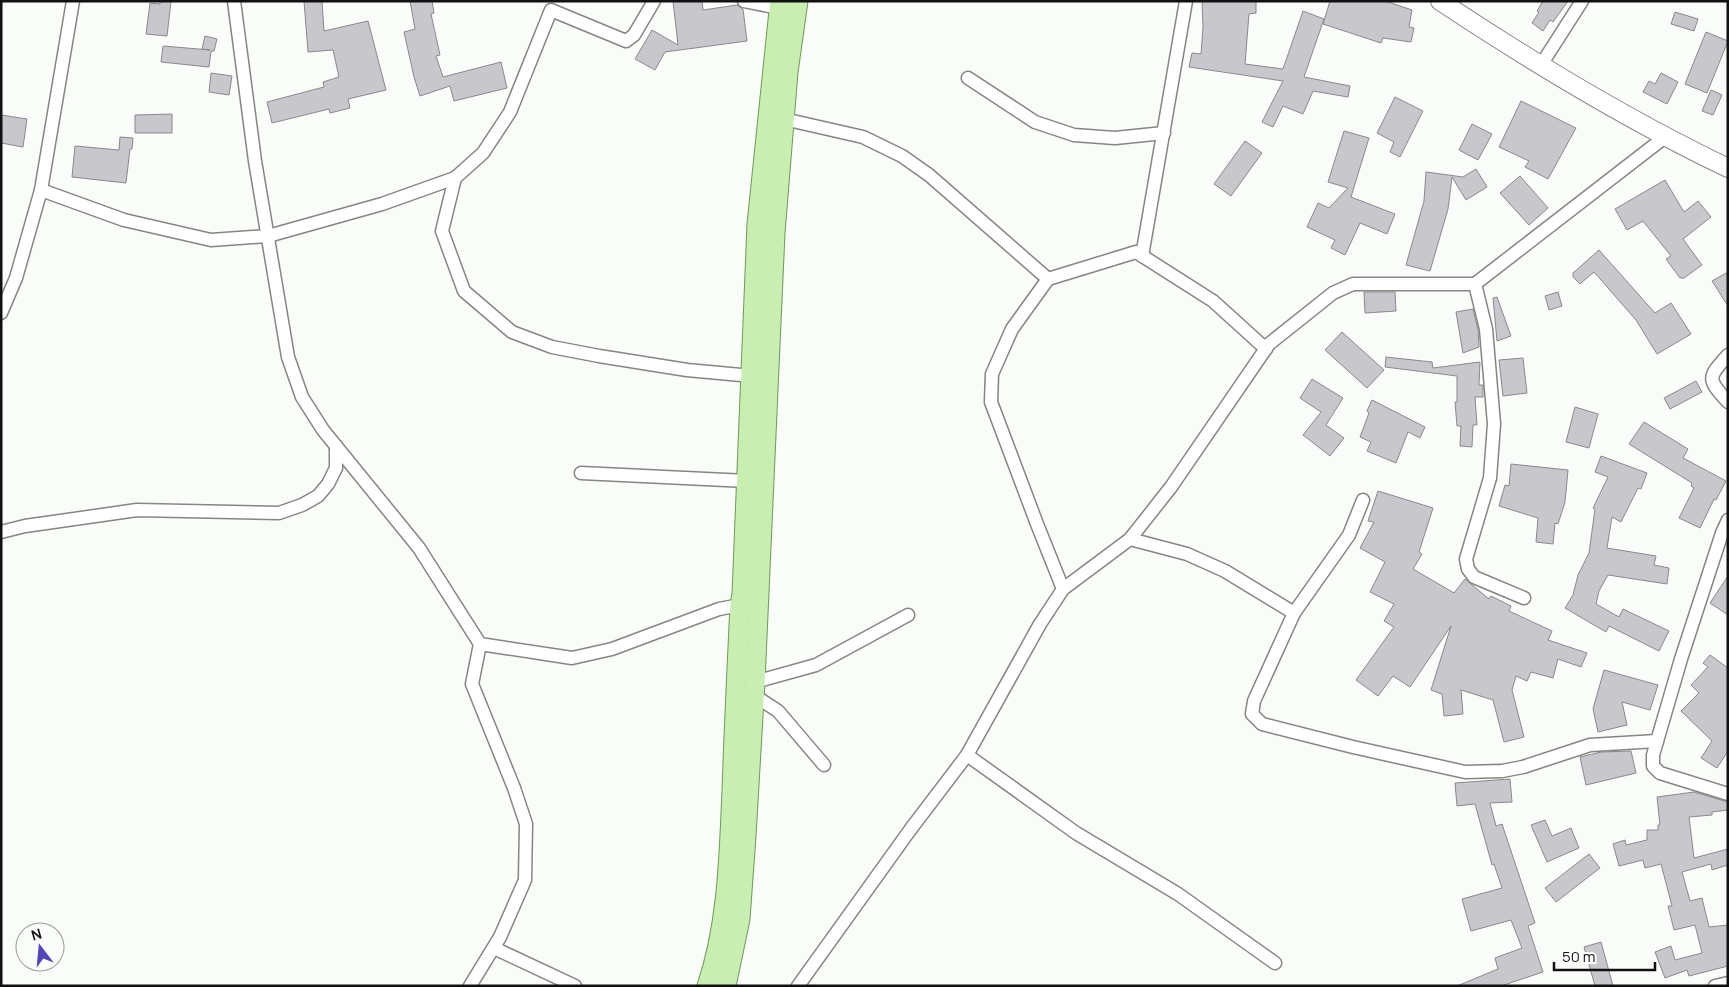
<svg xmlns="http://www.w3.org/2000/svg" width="1729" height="987" viewBox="0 0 1729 987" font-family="Manrope,sans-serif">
<rect width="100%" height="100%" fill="#f9fcf8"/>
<g fill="#c8c8cc" stroke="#89898d">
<path d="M160,1H171L167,36L146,34L150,3L160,4Z"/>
<path d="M304,1H322L324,31L368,21L386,90L348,99L350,108L330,113L329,109L272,123L267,102L324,87L323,82L339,77L333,50L308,52Z"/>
<path d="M410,1H432L434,13L431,14L440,55L436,56L443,77L501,62L507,88L454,101L450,86L420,96L414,77L404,32L415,29Z"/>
<path d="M673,1H702L703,10L737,5L743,9L747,41L665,52L655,70L635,59L652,30L678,45Z"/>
<path d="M1202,1H1256V13L1249,14L1245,64L1283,69L1303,11L1324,19L1304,77L1350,86L1348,97L1313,91L1303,114L1283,106L1273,127L1262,122L1283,81L1189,67L1192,53L1201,54L1203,27Z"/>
<path d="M1330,1H1385L1412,10L1409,27L1414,28L1411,42L1383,38L1381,43L1323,24Z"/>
<path d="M1543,1H1568L1553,22L1550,20L1543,31L1532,23L1539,12L1537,11Z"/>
<path d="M1675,12L1698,19L1694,31L1671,24Z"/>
<path d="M1706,32L1728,41L1707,93L1685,84Z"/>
<path d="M205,36L217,39L214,51H211L209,67L161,62L163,46L210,50L202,49Z"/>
<path d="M211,73L232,76L229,95L209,92Z"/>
<path d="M1661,73L1678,82L1667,104L1643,92L1649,81L1655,84Z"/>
<path d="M1711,90L1722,95L1713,115L1702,111Z"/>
<path d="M1395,97L1423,111L1400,157L1390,152L1394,142L1377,133Z"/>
<path d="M1521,101L1576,128L1548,179L1525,167L1529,161L1499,147Z"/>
<path d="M172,114V133H135V115Z"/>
<path d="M1,115L27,119L23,147L1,143Z"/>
<path d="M1472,124L1492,134L1478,160L1459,150Z"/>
<path d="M1344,131L1369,138L1351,197L1395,214L1387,234L1360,223L1345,255L1331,248L1335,240L1307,227L1318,203L1329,208L1348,188L1328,182Z"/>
<path d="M120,137L133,138L132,149H130L126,183L72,177L75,146L119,150Z"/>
<path d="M1245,141L1262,153L1231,196L1214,184Z"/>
<path d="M1476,169L1487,187L1466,200L1452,177L1448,209L1430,271L1406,265L1424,201L1426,172L1463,177Z"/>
<path d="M1520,176L1548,208L1529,225L1500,193Z"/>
<path d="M1665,180L1684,212L1698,201L1711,217L1683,239L1702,265L1684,278H1680L1666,259L1671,256L1643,221L1627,230L1615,209Z"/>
<path d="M1599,250L1655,313L1671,303L1691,334L1657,354L1636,320L1594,272L1580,284L1573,277V273Z"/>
<path d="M1728,272V306L1712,281Z"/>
<path d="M1364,292H1395L1396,311L1365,313Z"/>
<path d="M1558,292L1562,306L1549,310L1545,296Z"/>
<path d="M1497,297L1511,336L1497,341L1493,298Z"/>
<path d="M1473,309L1478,330L1479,347L1463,353L1456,312Z"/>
<path d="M1342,332L1384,370L1367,388L1325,350Z"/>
<path d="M1386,357L1432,362L1433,368L1480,362L1479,385H1483V397H1475L1477,425H1473L1472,447L1460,446L1461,426H1457L1455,402H1457V376L1385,367Z"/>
<path d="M1523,358L1527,393L1503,396L1499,360Z"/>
<path d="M1312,379L1343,398L1326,425L1344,438L1330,456L1303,435L1321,412L1300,398Z"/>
<path d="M1696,381L1702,392L1670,409L1664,398Z"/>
<path d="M1372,400L1425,427L1420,438L1408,432L1396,463L1367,451L1371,442L1360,437L1369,413L1367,411Z"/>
<path d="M1575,407L1598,414L1589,448L1566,442Z"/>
<path d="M1644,422L1688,449L1683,458L1726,481L1716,500L1714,499L1700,528L1679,518L1694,488L1691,486L1692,483L1629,444Z"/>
<path d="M1601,456L1647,473L1641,489L1638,488L1621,522L1612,517L1607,548L1656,556L1654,565L1669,568L1667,584L1608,575L1599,591L1596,604L1619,617L1623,609L1669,631L1659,651L1609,626L1606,632L1565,608L1573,595L1578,575L1589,553L1595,509L1593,508L1608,477L1595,472Z"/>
<path d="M1511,464L1568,470L1565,502L1558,524L1555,523L1553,544L1536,542L1538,518L1499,506L1505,485L1509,486Z"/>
<path d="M1378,491L1433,508L1419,552L1422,554L1413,569L1454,593L1465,579L1489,599L1491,596L1511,606L1509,611L1552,631L1548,640L1587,653L1581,667L1558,659L1553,678L1531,672L1527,681L1516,676L1512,690L1524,737L1504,742L1493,700L1461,690L1463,714L1444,716L1442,694L1431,690L1451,626L1410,687L1393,676L1378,696L1356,680L1394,627L1384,621L1394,604L1370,592L1385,562L1360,548L1374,522L1368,521Z"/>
<path d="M1728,576V615L1710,603Z"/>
<path d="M1710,655L1728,668V751L1717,768L1701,758L1712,741L1681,711L1699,693L1691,685L1708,667L1703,663Z"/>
<path d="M1604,670L1658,685L1650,710L1622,702L1627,725L1598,732L1593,709Z"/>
<path d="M1631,751L1636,773L1586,785L1580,757L1601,752Z"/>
<path d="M1510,779L1512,802L1490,803L1496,826L1502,824L1535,923L1528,926L1543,972L1501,986H1457L1498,969L1495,958L1522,948L1511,920L1471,931L1462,899L1502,888L1494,864L1492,865L1475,804L1457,806L1455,783Z"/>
<path d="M1694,792L1728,802V810L1712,812V815L1689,817L1694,858L1728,849V865L1712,870L1711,864L1682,872L1690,901L1702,898L1709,927L1728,925V966L1689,976L1687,970L1665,978L1655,952L1671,946L1675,960L1702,953L1695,925L1674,930L1668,906H1672L1661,864L1645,868L1643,860L1619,866L1613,844L1625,840L1626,845L1647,840V830H1658V825H1660L1657,797Z"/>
<path d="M1545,820L1552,836L1571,828L1579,848L1547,862L1531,825Z"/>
<path d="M1589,854L1600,868L1556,902L1545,888Z"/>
<path d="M1601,942L1613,986H1595L1584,947Z"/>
</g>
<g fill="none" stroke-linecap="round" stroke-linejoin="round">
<g stroke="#848682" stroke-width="15">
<g id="minor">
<path d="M234,1L255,161L288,357L302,397L323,430L419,548L480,644L572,658L612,649L719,609L740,605"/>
<path d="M744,1L779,8"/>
<path d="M1541,65L1582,1"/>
<path d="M968,78L1035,122L1074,135L1115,138L1164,133"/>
<path d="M784,119L863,137L902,156L929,175L1048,279"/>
<path d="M455,178L442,231L464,291L512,332L552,347L599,356L687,370L752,376"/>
<path d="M41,190L124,220L211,240L268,236L382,204L455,178L483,153L510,112L551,10L626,41L634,35L654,1"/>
<path d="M1142,256L1186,1"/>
<path d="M1475,284L1486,329L1494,424L1490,478L1466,559L1468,569L1474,577L1524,598"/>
<path d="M1,313L16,278L41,190L73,1"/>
<path d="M1728,355C1707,378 1707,379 1728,402"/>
<path d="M581,473L747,481"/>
<path d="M1363,500L1349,535L1294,613L1254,701L1252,714L1262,724L1353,747L1465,772L1502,771L1523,767L1590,745L1657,741"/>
<path d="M1728,520L1722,533L1681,659L1653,755V766L1660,773L1728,794"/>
<path d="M1,532L25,526L137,510L279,513L302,505L318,496L328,484L336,468V446"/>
<path d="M1130,539L1187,554L1225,571L1294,613"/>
<path d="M1063,589L1037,524L991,402L992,374L1012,329L1048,279L1136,252L1213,301L1266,349"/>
<path d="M755,682L816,665L908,615"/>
<path d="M755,696L778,711L824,765"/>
<path d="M967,755L1076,833L1178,894L1275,963"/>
<path d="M494,948L575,986"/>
<path d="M470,986L500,937L525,880L526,824L514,788L472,684L480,644"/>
<path d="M798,986L910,830L967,755L1040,624L1063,589L1130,539L1171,487L1269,344L1333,293L1353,284H1475L1665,137"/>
<path d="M1715,986L1728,983"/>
</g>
</g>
<g stroke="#848682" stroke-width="20">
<path id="secondary" d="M1440,1C1532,62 1628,120 1728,168"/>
</g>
<g stroke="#709958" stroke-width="21">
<g id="primary">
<path d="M707,986C728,924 729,856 732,791C734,729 737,667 740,605L742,594L757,224L780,1"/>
<path d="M726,986L740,919L746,836L755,682L775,233L788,72L798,1"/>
</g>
</g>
<use href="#minor" stroke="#fff" stroke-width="12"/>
<use href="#secondary" stroke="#fff" stroke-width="18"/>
<use href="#primary" stroke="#c8eeb2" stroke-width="19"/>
</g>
<rect width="1729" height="987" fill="none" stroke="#101110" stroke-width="5"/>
<g transform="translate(40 947) rotate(344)"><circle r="24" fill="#f9fcf8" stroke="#9c9e9b"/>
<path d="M0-4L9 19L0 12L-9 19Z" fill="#5545bd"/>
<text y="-8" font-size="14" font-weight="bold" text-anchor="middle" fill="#101110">N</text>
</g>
<path d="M1554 962v8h101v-8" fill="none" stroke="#101110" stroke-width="2.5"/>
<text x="1562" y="962" font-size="15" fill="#101110" stroke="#f9fcf8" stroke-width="4" paint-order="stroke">50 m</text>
</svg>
